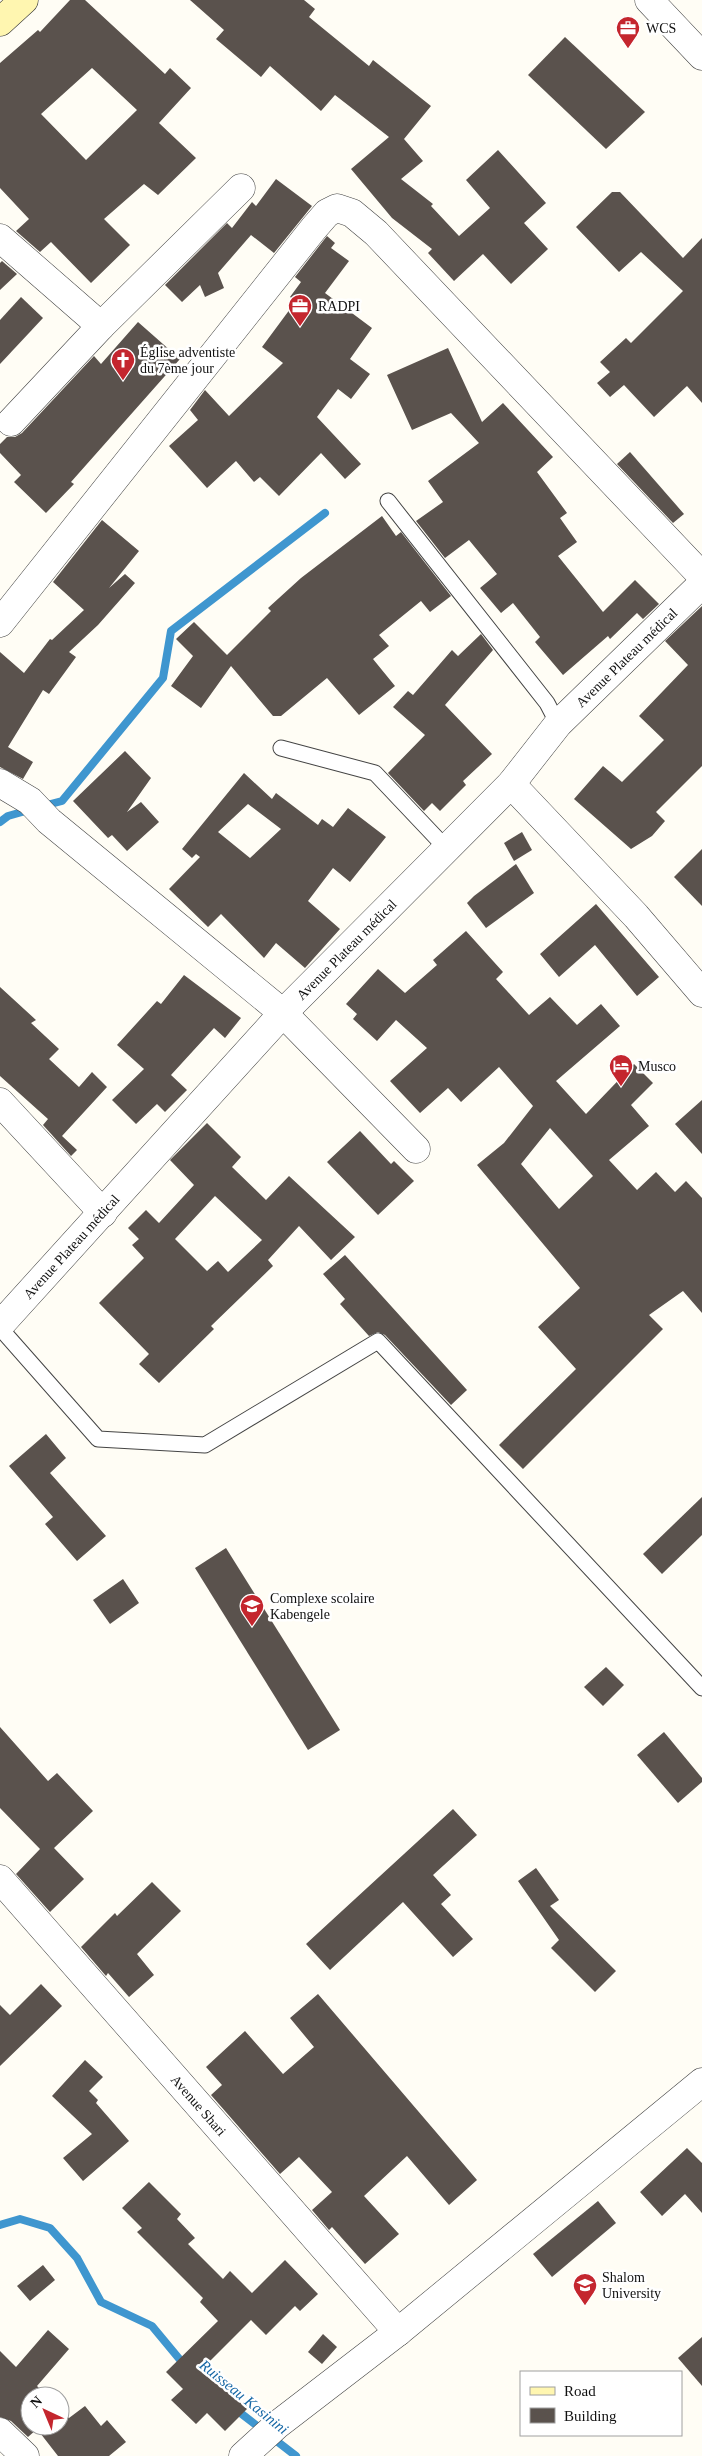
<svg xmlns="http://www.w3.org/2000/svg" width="702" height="2456" viewBox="0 0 702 2456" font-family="Georgia,serif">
<rect width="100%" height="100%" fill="#fffdf5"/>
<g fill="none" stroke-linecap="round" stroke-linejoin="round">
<g stroke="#3f96cf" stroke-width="8">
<path d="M43,806L62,801L163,678L171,631L325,513"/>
<path d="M0,822L8,816L29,810"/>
<path d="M0,2225L20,2219L50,2228L77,2258L101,2302L152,2326L186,2367"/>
<path d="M234,2408L296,2456"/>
</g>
</g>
<g fill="#5a524d" fill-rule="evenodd">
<path d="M70,0H85L165,74L170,68L191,88L159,123L196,158L158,195L144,184L104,219L130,245L91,283L51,242L40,252L16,231L29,219L0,188V63L38,30L40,32ZM92,68L137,110L86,160L41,114Z"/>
<path d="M190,0H304L315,9L309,17L369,66L373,60L431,106L404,139L423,161L401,179L433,204L431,206L459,236L490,208L466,180L498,150L546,203L524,223L548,249L511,284L483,254L454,281L428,253L432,249L392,218L351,169L389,137L335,95L321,111L270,66L261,77L216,39L224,30Z"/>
<path d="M565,37L645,112L606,149L528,75Z"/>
<path d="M276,179L312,206L274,253L251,235L218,273L224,288L205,297L200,285L182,302L165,285L227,223L232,228L252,202L256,206Z"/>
<path d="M612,192H620L683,258L702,238V403L687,386L654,417L624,385L610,397L597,383L610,372L600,362L626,338L631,343L683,291L641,252L619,272L576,227Z"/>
<path d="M327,236L335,243L331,248L349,261L325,293L372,328L350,359L370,374L351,399L338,389L317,417L361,464L345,479L321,453L279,496L260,477L254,482L236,461L207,488L169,446L198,420L190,410L205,390L229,416L283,363L262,347L296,301L290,297L301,282L295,277Z"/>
<path d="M2,261L17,274L0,290V263Z"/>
<path d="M21,297L43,318L0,364V320Z"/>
<path d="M138,322L180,359L71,482L74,484L46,513L14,482L21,475L0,453V444L7,437H15L22,433L94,356L101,364Z"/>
<path d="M448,348L482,422L503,403L553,457L537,472L567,513L560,518L577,542L558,556L603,612L635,580L659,604L643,619L637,613L610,639L608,636L563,675L535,642L540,637L513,603L501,613L480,588L497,574L469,540L445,558L416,521L443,502L428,481L479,443L451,413L412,430L387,375Z"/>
<path d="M630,452L684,514L673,523L617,464Z"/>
<path d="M382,516L396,536L401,532L451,596L430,612L421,601L379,635L389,646L373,659L395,686L359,715L327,678L281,716H273L231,666L201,708L171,686L193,656L176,639L194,622L227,655L271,611L268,608L301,578Z"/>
<path d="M102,520L139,551L109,588L125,574L135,583L98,625L69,652L76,657L49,694L43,690L8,747L33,762L23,779L0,767V652L24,673L50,639L52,640L84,610L53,582Z"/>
<path d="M702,606V766L656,812L665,821L652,836L631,849L574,799L603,766L622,782L664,740L639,716L688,665L665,641Z"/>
<path d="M481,634L493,650L445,705L492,754L463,781L466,785L440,811L432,803L424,811L388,773L425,735L393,707L408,691L413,695L452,650L458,656Z"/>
<path d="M125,751L151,778L127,812L141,802L159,822L127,851L112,835L108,838L73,801Z"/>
<path d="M244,773L272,799L276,793L318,825L322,819L333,827L348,808L386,837L350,882L333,868L308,901L340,929L305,968L276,943L264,958L221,914L208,927L169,889L200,857L196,854L192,858L182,849ZM248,804L281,829L250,858L218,832Z"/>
<path d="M522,832L532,850L514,861L504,843Z"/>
<path d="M702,849V906L674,877Z"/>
<path d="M516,864L534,893L486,928L467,903L474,896Z"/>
<path d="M596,904L659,977L637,996L595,945L559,977L540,954Z"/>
<path d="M466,931L503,972L496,979L529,1015L550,997L577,1025L601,1004L620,1026L556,1081L586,1114L634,1064L653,1083L631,1105L649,1126L609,1160L637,1190L656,1172L675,1192L686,1181L702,1198V1313L683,1291L649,1315L663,1329L523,1469L499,1445L576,1369L538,1327L580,1288L477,1165L504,1143L533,1106L499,1067L461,1102L448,1088L420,1113L390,1081L427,1048L396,1020L377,1041L353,1019L357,1014L346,1004L378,969L405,993L437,965L433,960ZM550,1128L593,1176L559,1209L521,1164Z"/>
<path d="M184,975L241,1018L225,1038L214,1028L171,1075L187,1090L165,1112L157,1104L136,1124L112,1100L144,1069L117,1045L157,1001L161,1004Z"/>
<path d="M0,987L36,1020L31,1023L59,1049L49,1059L79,1087L92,1072L107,1087L62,1136L77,1150L71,1156L43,1125L48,1119L0,1076Z"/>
<path d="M702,1100V1154L675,1124Z"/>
<path d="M207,1123L241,1157L232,1167L266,1200L289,1176L355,1237L331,1260L299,1226L268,1260L273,1266L211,1326L214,1329L159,1383L139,1364L149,1354L99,1303L144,1258L132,1245L139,1239L128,1228L146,1210L159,1223L194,1185L170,1160ZM215,1196L262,1240L228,1272L218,1261L207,1271L175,1239Z"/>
<path d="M360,1131L391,1164L394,1161L414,1181L378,1215L327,1162Z"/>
<path d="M345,1255L467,1390L451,1405L385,1335L378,1332L369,1336L340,1304L345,1299L323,1274Z"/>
<path d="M46,1434L66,1458L50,1473L106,1536L77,1561L45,1524L53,1517L9,1466Z"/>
<path d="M702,1497V1535L662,1574L643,1554Z"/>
<path d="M226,1548L340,1730L308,1750L195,1568Z"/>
<path d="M123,1579L139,1603L110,1624L93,1600Z"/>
<path d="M606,1667L624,1685L603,1706L584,1687Z"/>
<path d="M0,1727L48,1781L57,1773L93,1811L54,1848L84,1879L50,1912L16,1874L40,1849L0,1808Z"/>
<path d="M664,1732L702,1778V1782L678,1803L637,1755Z"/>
<path d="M453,1809L477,1835L433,1875L451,1895L441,1904L473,1939L453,1957L403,1902L330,1970L306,1944Z"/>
<path d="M536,1868L559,1900L550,1906L616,1971L595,1992L551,1948L559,1940L518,1881Z"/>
<path d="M152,1882L181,1911L137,1954L154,1975L129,1997L108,1973L106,1976L81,1947L115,1913L117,1916Z"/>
<path d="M41,1984L62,2006L0,2066V2005L10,2015Z"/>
<path d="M318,1994L477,2180L449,2205L407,2156L364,2196L399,2234L365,2264L332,2227L329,2230L312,2210L332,2192L299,2157L280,2174L211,2095L222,2085L206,2067L245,2031L283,2074L314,2047L290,2018Z"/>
<path d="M85,2060L103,2077L89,2091L98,2100L96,2103L129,2141L83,2181L63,2158L92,2134L52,2096Z"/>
<path d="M687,2148L702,2163V2213L685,2194L662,2216L640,2192Z"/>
<path d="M149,2182L181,2214L177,2219L195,2238L188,2244L223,2279L230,2271L252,2293L285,2260L318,2294L300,2311L295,2306L266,2335L251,2320L204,2367L247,2409L225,2431L207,2413L196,2424L171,2400L183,2389L166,2372L218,2321L200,2302L203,2298L137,2232L142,2228L122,2208Z"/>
<path d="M598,2201L616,2223L552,2277L533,2254Z"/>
<path d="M43,2265L55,2280L30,2301L17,2286Z"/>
<path d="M48,2330L69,2349L37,2386L47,2396H30V2426H60V2409L69,2418L85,2406L101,2426L107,2420L126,2442L109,2456H58L37,2429L28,2437L11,2421L0,2417V2351L16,2367Z"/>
<path d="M323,2334L337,2347L322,2364L308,2352Z"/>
<path d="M702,2337V2386L678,2358Z"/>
</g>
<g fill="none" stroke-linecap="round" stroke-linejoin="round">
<g stroke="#444" stroke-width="17">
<g id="lane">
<path d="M388,501L547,703L558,724"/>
<path d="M281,748L375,773L446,848"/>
<path d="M0,1328L98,1439L205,1445L378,1341L702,1688"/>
</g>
</g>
<g stroke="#444" stroke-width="29">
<g id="street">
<path d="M649,0L702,56"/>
<path d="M0,238L101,326L241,188"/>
<path d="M11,422L101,326"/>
<path d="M0,623L314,228L327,213L337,208L352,213L376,233L702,576"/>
<path d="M0,783L30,801L49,821L283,1013L416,1149"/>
<path d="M511,784L636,916L702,993"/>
<path d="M0,1102L103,1213"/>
<path id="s1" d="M0,1325L283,1013L511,784L558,724L702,584"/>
<path id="s2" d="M0,1879L398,2332"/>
<path d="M0,2432L25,2456"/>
<path d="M243,2456L277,2425L398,2332L702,2082"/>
</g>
</g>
<g stroke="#333" stroke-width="29">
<path id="secondary" d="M0,22L24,0"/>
</g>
<use href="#lane" stroke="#fff" stroke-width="15"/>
<use href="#street" stroke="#fff" stroke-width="28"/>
<use href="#secondary" stroke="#fff6b0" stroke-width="28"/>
</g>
<defs>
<g id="office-pin" transform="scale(1.25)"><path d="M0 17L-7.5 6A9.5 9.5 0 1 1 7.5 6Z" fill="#c4262e" stroke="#fff"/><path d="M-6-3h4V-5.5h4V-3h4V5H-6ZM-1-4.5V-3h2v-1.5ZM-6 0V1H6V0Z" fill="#fff"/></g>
<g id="church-pin" transform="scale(1.25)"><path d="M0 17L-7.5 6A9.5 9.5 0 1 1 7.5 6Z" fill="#c4262e" stroke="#fff"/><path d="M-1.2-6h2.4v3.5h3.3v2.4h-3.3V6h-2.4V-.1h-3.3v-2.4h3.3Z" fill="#fff"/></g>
<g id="hotel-pin" transform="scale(1.25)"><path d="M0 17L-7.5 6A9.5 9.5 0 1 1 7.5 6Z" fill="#c4262e" stroke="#fff"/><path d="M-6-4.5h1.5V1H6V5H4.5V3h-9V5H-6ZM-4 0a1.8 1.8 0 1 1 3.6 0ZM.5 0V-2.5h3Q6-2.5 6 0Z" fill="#fff"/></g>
<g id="school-pin" transform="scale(1.25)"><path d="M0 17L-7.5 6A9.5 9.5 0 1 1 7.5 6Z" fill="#c4262e" stroke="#fff"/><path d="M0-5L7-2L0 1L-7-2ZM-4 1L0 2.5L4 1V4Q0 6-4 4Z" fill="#fff"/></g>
<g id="university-pin" transform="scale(1.25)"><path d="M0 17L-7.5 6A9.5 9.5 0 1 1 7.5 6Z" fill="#c4262e" stroke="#fff"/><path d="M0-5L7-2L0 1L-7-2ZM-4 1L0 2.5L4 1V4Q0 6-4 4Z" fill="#fff"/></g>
</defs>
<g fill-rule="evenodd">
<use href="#office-pin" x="628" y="28"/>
<use href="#office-pin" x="300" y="306"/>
<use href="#church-pin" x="123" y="360"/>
<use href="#hotel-pin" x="621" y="1066"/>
<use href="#school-pin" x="252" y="1606"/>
<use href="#university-pin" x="585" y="2285"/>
</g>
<g text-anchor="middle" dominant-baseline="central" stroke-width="5" stroke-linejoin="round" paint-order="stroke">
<g font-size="14" fill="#111" stroke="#fff" text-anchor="start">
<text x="646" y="28">WCS</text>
<text x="318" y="306">RADPI</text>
<text x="140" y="352">Église adventiste<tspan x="140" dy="16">du 7ème jour</tspan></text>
<text x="638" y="1066">Musco</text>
<text x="270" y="1598">Complexe scolaire<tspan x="270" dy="16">Kabengele</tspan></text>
<text x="602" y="2277">Shalom<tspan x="602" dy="16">University</tspan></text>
</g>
<g font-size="14" fill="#111" stroke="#fff">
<text stroke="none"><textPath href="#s1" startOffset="916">Avenue Plateau médical</textPath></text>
<text stroke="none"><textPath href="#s1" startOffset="511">Avenue Plateau médical</textPath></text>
<text stroke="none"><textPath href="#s1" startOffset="106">Avenue Plateau médical</textPath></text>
<text stroke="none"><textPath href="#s2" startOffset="301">Avenue Shari</textPath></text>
</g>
<g font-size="15" font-style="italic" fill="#1768a6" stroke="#fff">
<text transform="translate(244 2397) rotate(39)">Ruisseau Kasinini</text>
</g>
</g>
<rect x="520" y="2371" width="162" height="65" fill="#ffffff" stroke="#a0a0a0"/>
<rect x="530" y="2387" width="25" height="8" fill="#fff6b0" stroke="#a0a0a0"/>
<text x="564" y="2396" font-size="15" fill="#111111">Road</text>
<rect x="530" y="2408" width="25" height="15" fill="#5a524d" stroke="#a0a0a0"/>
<text x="564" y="2421" font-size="15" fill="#111111">Building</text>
<g transform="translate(45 2411) rotate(316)"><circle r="24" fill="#ffffff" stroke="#a0a0a0"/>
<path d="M0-4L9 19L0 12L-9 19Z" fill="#c4262e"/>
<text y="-8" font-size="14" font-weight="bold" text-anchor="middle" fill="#111111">N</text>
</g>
</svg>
